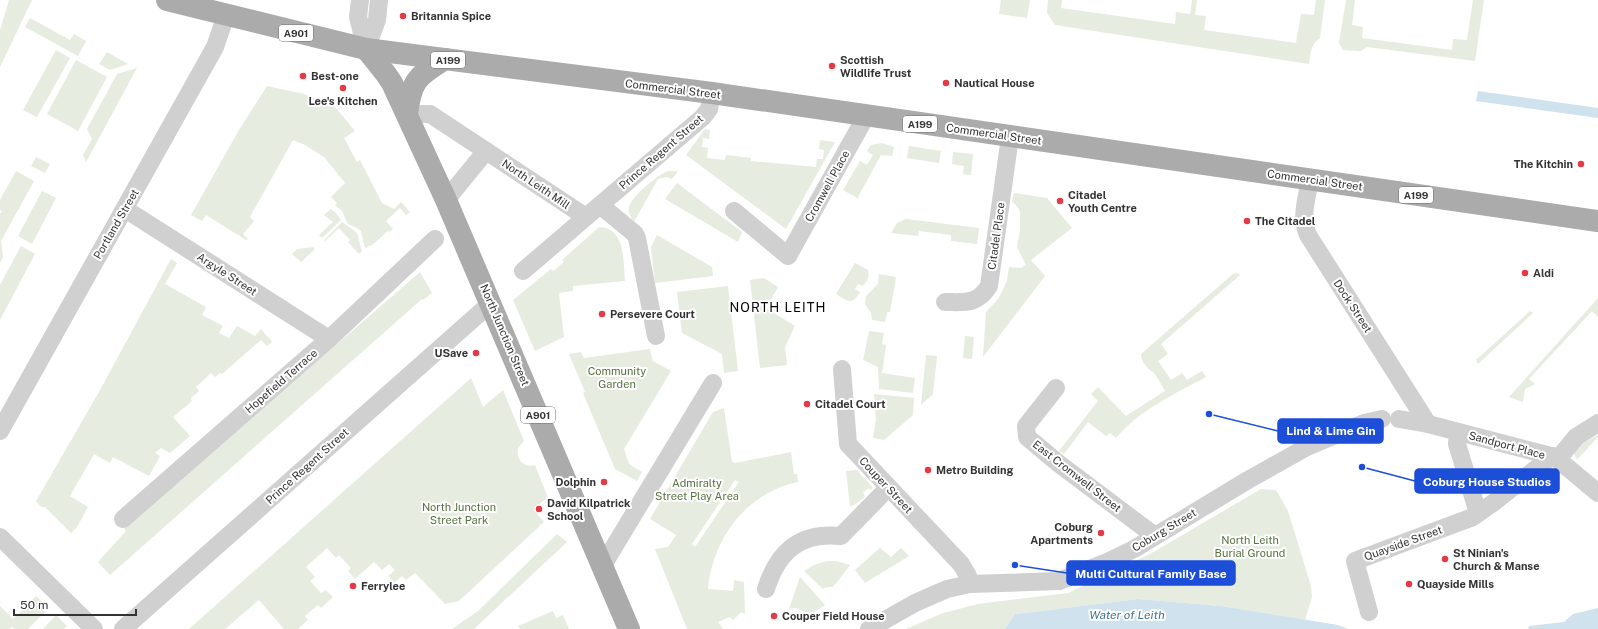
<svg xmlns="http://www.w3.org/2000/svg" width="1598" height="629" viewBox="0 0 1598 629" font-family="'Public Sans',sans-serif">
<rect width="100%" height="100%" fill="#fff"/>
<g fill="#e6ecdf" fill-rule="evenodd">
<path d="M9,0H32L0,67V30Z"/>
<path d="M1001,0H1030L1027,18L999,14Z"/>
<path d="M1048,0H1062L1061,8L1175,24L1176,12L1190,14L1192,0H1197L1195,15L1206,16L1204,30L1296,43L1301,14L1314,15L1316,0H1325L1320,38C1311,43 1310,55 1309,64L1055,25L1047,13Z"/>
<path d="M1346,0H1355L1352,25L1363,27L1362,38L1452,50L1453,39L1467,40L1473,0H1484L1475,61L1367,47L1361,51L1343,50L1339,43Z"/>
<path d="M30,18L70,40L74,34L86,41L78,56L25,27Z"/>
<path d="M56,50L70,58L37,117L23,110Z"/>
<path d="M107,52L128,64L110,70L99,64Z"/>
<path d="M76,60L107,77L78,131L47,114Z"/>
<path d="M137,68L86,162L83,155L92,139L87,129L117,74Z"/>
<path d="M267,86L304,94L335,107L355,131L344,138L357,162L360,160L382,203L394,209L401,202L410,212L406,215L400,208L386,221L393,229L389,232L388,231L371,246L370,245L365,249L361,231L357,228L348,224L342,211L335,205L337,203L331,197L345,183L324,157L305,145L293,140L250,217L254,221L243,234L248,239L246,240L206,215L202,221L191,215L239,130Z"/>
<path d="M705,129L710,130L709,139L703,138L702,147L708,148L707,158L725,160L726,155L751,158V161L816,167L817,159H823L824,150L819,149L820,140L835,142L786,229L686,155Z"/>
<path d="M882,143L894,147L892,156L881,155L858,197L859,199L843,190L860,161L867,165L873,155L867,151L871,145Z"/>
<path d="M909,146L941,151L939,163L907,158Z"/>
<path d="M953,152L973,154L971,175L963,174L964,166L952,164Z"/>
<path d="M36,157L50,164L45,173L31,166Z"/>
<path d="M16,171L34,181L1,241L3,257L0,263V214L2,211L0,210V200Z"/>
<path d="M669,171H678L672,179L666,177L658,179L634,222C631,217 628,213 629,207C631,197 659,173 669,171Z"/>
<path d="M677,183L742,232L738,242L665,199Z"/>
<path d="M42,191L56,198L32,244L18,236Z"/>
<path d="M1014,193L1047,198L1072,228L1031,260L1045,276L983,357L986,312L998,299L1003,290L1007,280L1009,267L1021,268L1026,265L1017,247L1020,230V213L1019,209L1012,201Z"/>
<path d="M331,209L336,213L341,220L322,238L319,235L333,222L324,215Z"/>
<path d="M906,219L979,228L977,244L951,241V235L919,231L918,236L891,233L897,223Z"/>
<path d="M342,222L357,233L362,251L359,254L348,242L350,240L339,228L325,241L324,240Z"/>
<path d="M599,227C626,228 623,261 625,281L573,286V291L559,293L564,337L535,351L513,300L551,269L553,271L564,262L562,260Z"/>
<path d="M657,235L712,267L713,276L655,283L651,247Z"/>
<path d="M21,246L35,254L0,320V285Z"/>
<path d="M313,247L315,249L301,262L292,254L297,249Z"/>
<path d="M171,259L177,263L165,284L206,307L202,315L223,326L219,333L229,338L237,326L255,336L261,329L272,342L267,346L261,340L222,374L220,373L215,377L211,373L196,387L199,391L191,398L192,401L173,417L190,436L170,453L161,448L155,453L160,456L149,476L113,457L110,463L94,454L70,496L88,507L77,527L71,533L45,507H41L36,501L99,392Z"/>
<path d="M855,263L868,270C870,277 867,282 862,286L858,284L855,289L860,292C852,306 847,301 836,294Z"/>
<path d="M420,272L432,293L423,300L422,299L110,575L98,562L126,531L124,529Z"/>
<path d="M1237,273L1240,275L1161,344L1168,354L1158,361L1171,380L1182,373L1187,380L1202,371L1206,377C1175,394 1139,410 1116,438L1110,433L1106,436L1088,422L1064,454L1059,451L1098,401L1091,394L1098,387L1126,416L1165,391C1162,386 1157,376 1153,372C1147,368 1141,362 1141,354L1233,274Z"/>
<path d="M879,274L896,277L890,312H887L885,322L872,320L871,313L865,304L866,296L878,284Z"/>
<path d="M764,278L778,287L766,308L795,326L785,347L787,365L760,368L750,280Z"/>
<path d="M728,286L738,371L724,373L722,354L682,333L677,292Z"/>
<path d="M1598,298V317L1592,311L1529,379L1535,384L1525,389L1523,402L1509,397Z"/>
<path d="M1530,311L1533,313L1478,364L1476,360Z"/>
<path d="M869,331L884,333L882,344L886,345L882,373L915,378L913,393L879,389L878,367L863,360Z"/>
<path d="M965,336L974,337L972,359L963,358Z"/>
<path d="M650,349L653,361L671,371L624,449L629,464L642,472L637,481L615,469L583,393L585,392L569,354L581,352L584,358Z"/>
<path d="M926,355L937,356L933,394L921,405Z"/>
<path d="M471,378L483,407L503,390L524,441L518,448C516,459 523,468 535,465L548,498L540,503L537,514L544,522L459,601L445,604L415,573L406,580L402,576L394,583L388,576L395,570L389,564L382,570L374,562L355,579L348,571L351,568L339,555L336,558L327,548L306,567L315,577L310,581L321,593L326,590L333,597L321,608L318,605L305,616L308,620L298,629H284L259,600L225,629H189Z"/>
<path d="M874,394L914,398L913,415L884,440L873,438L876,420Z"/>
<path d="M724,408L732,462L735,463L791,452L794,474H797L798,482C746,493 713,538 708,589L733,591L734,580L744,582L745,614L741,612L733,620L730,617L718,622L723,629H687L655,549L668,547L676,535L650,519L713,412ZM735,480L739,482L695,547L692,544Z"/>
<path d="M1598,435V437L1577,460L1574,454L1576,447Z"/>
<path d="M857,470L873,488L870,490L869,488L863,492L865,497L854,505L850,506L846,471Z"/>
<path d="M1261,489L1276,490L1288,511L1311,586L1312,597L1305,620L1221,606L1138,599L1015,614L1005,629H906L943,613L978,604L1068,593L1150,554Z"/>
<path d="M557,534L567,542L474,629H452L478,611Z"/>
<path d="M880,548L891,557L901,548L909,556L865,583L855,570Z"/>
<path d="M827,561H836L850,565L833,587H827L823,589L804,571L816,564Z"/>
<path d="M800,577L825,605L811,614L795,608L789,609Z"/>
<path d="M36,596L49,608L28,629H14L12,627L9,629H0V606L13,619Z"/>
<path d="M553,611L556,618L563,615L569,629H520L518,626Z"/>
<path d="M56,615L67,626L64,629H43Z"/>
</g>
<g fill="#cfe2ee">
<path d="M1478,91L1598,108V118L1476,101Z"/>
<path d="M1138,599L1221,606L1338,625L1348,629H1005L1015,614Z"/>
<path d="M1598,608V629H1528L1529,626L1564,622L1573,614Z"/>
</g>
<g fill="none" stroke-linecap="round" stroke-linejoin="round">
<g stroke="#d0d0d0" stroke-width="18">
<path d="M360,0L358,17L366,49"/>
<path d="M366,49L377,20L379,0"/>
<path d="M407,114H430L586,217L523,271"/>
<path d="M1310,180C1307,197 1300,218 1308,235L1428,424"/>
<path d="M446,200L486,151"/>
<path d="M600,205L635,234L637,238L656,336"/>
<path d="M125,209L329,339"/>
<path d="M734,211L788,256L866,116"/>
<path d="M586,217L703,117L709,109L712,93"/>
<path d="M945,302C965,302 977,305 989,286L1010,137"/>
<path d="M842,369L848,444L961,564L968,576L970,584"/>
<path d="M1056,388L1026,426L1027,437L1058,463L1155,536"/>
<path d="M1399,419L1428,424L1555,457L1598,493"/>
<path d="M0,431L215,47L226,15"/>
<path d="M1458,432L1457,444L1478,513"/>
<path d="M1558,459L1576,437L1598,423"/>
<path d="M123,519L329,339L435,239"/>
<path d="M0,537L94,629"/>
<path d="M603,565L713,383"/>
<path d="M766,589C778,551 800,532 841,536L888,488"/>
<path d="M1369,612L1355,561L1473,517L1493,503L1552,456"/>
<path d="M123,629L491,303"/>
<path d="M869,629L915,603L947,589L970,584L1059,581L1105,563L1134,549L1248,480L1307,447L1364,423L1382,419"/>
</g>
<g stroke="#ababab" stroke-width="22">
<path d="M167,0L366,49L712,93L1598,221"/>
<path d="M366,49L386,74L392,83L446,200L629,629"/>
<path d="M407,114C411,81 417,76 445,59"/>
</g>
</g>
<g fill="#e63946" stroke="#fff" stroke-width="1.5">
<circle cx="403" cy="16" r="4"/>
<circle cx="832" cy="66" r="4"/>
<circle cx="303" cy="76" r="4"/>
<circle cx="946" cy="83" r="4"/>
<circle cx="343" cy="88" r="4"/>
<circle cx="1581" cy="164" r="4"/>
<circle cx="1060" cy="201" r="4"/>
<circle cx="1247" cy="221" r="4"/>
<circle cx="1525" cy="273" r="4"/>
<circle cx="602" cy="314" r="4"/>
<circle cx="476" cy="353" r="4"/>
<circle cx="807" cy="404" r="4"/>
<circle cx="928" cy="470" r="4"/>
<circle cx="604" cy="482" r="4"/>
<circle cx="539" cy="509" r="4"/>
<circle cx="1101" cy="533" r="4"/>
<circle cx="1445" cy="559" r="4"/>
<circle cx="1409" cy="584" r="4"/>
<circle cx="353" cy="586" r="4"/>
<circle cx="774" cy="616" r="4"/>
</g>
<g text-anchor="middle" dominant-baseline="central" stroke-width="4" stroke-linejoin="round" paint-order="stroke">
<g fill="#fff" stroke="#707070" stroke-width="1">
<rect x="279" y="25" width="34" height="16" rx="3"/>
<rect x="431" y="52" width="34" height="16" rx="3"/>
<rect x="903" y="116" width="34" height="16" rx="3"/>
<rect x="1399" y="187" width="34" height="16" rx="3"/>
<rect x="521" y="407" width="34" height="16" rx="3"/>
</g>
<g font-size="10" font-weight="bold" fill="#333">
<text x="296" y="33">A901</text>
<text x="448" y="60">A199</text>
<text x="920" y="124">A199</text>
<text x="1416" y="195">A199</text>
<text x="538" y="415">A901</text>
</g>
<g font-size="11" font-weight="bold" fill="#333" stroke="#fff" text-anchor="start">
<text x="411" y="16">Britannia Spice</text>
<text x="840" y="60">Scottish<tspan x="840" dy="13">Wildlife Trust</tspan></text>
<text x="311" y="76">Best-one</text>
<text x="954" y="83">Nautical House</text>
<text x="343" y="101" text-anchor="middle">Lee's Kitchen</text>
<text x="1573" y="164" text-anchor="end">The Kitchin</text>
<text x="1068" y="195">Citadel<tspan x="1068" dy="13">Youth Centre</tspan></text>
<text x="1255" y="221">The Citadel</text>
<text x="1533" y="273">Aldi</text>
<text x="610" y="314">Persevere Court</text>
<text x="468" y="353" text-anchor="end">USave</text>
<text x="815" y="404">Citadel Court</text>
<text x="936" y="470">Metro Building</text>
<text x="596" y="482" text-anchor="end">Dolphin</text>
<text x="547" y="503">David Kilpatrick<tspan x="547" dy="13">School</tspan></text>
<text x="1093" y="527" text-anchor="end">Coburg<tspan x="1093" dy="13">Apartments</tspan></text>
<text x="1453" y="553">St Ninian's<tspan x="1453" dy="13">Church &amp; Manse</tspan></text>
<text x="1417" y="584">Quayside Mills</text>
<text x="361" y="586">Ferrylee</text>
<text x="782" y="616">Couper Field House</text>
</g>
<g font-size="11" fill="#333" stroke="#fff">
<text transform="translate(673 89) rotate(7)">Commercial Street</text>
<text transform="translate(994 134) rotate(8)">Commercial Street</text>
<text transform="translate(661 152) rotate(-41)">Prince Regent Street</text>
<text transform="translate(1315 180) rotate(8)">Commercial Street</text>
<text transform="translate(536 184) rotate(34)">North Leith Mill</text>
<text transform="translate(827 186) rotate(-61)">Cromwell Place</text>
<text transform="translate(116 224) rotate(-60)">Portland Street</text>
<text transform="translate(996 236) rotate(-82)">Citadel Place</text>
<text transform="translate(227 274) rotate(33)">Argyle Street</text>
<text transform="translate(1353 306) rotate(57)">Dock Street</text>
<text transform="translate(505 335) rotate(67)">North Junction Street</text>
<text transform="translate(281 381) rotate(-41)">Hopefield Terrace</text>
<text transform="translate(1507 445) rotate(15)">Sandport Place</text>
<text transform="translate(307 466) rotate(-42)">Prince Regent Street</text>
<text transform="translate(1077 476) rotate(38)">East Cromwell Street</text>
<text transform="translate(886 485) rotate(47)">Couper Street</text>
<text transform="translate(1164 530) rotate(-31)">Coburg Street</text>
<text transform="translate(1403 543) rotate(-20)">Quayside Street</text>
</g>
<g font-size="11" fill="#56703f" stroke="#fff">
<text x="617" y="371">Community<tspan x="617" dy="13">Garden</tspan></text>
<text x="697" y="483">Admiralty<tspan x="697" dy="13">Street Play Area</tspan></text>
<text x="459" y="507">North Junction<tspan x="459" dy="13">Street Park</tspan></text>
<text x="1250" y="540">North Leith<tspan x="1250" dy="13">Burial Ground</tspan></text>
</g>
<g font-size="12" font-style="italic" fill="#3f7597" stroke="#fff">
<text x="1127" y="615">Water of Leith</text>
</g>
<g font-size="13" letter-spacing="1" fill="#000" stroke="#fff">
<text x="778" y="307">NORTH LEITH</text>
</g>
</g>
<path fill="none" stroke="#1d4ed8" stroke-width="1.5" d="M1209 414L1278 431M1362 467L1415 481M1015 565L1067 573"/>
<g fill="#1d4ed8" stroke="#fff" stroke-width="1.5">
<circle cx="1209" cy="414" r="4"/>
<circle cx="1362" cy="467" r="4"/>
<circle cx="1015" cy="565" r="4"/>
</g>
<g fill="#1d4ed8" stroke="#1d4ed8" stroke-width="1.5">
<rect x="1278" y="419" width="105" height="24" rx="4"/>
<rect x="1415" y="469" width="144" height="24" rx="4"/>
<rect x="1067" y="561" width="168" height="24" rx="4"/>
</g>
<g font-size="12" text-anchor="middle" font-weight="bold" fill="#fff">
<text x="1331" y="435">Lind &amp; Lime Gin</text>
<text x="1487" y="486">Coburg House Studios</text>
<text x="1151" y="578">Multi Cultural Family Base</text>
</g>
<path d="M14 609v6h122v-6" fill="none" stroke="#333333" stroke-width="2"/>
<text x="20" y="609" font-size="12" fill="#333333" stroke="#ffffff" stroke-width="3" paint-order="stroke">50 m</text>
</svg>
